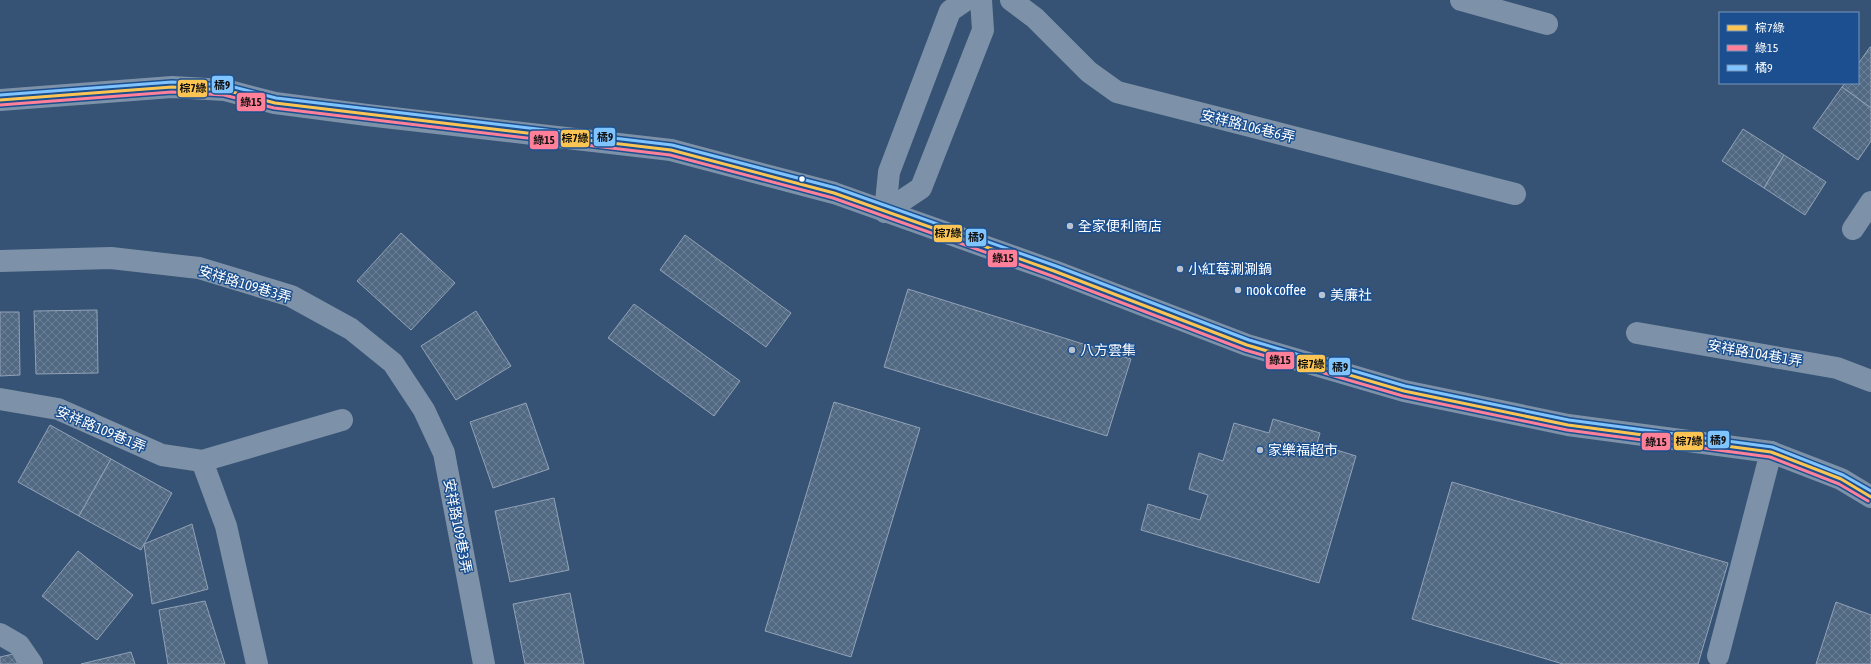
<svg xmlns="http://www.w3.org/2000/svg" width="1871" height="664" viewBox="0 0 1871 664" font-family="'Asap Condensed','Noto Sans TC',sans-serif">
<defs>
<pattern id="building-cross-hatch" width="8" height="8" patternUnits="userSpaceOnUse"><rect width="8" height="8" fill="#526984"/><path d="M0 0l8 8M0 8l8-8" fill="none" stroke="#6c8096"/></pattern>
</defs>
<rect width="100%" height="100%" fill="#365274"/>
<g fill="url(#building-cross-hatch)" stroke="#92a2b6">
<path d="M1870,47H1871V108L1842,87L1845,83H1858V64Z"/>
<path d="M1842,87L1871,108V141L1858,160L1813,128Z"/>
<path d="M1743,129L1784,155L1764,188L1722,161Z"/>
<path d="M1784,155L1826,182L1805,215L1764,188Z"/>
<path d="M401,233L455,283L411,330L357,281Z"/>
<path d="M685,235L791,313L766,347L660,270Z"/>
<path d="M908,289L1131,359L1107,436L884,367Z"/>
<path d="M634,304L740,381L714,416L608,338Z"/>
<path d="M97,310L98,373L36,374L34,311Z"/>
<path d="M476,311L511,366L456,400L421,346Z"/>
<path d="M0,312H19L20,375L0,376Z"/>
<path d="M834,402L920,428L851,657L765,631Z"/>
<path d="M526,403L549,469L493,488L470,422Z"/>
<path d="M1273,419L1320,433L1317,444L1356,456L1319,583L1141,530L1148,504L1200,520L1208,495L1189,489L1199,453L1223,461L1234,423L1269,433Z"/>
<path d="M50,425L111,459L79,516L18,482Z"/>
<path d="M111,459L172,493L141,550L79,516Z"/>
<path d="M1452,482L1728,563L1698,664H1563L1412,619Z"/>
<path d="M554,498L569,570L510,582L495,511Z"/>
<path d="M192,524L208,589L152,604L144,544Z"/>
<path d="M78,551L133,595L97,640L42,596Z"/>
<path d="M570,593L584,664H525L513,604Z"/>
<path d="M205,601L225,664H168L159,610Z"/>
<path d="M1836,602L1871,615V664H1816Z"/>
<path d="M131,652L135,664H81Z"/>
<path d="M13,654L18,664H0V657Z"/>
</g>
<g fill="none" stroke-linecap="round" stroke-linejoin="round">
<g stroke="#7d92a8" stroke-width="22">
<path d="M1011,0L1035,18L1089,72L1117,92L1515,194"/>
<path d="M1461,0L1547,24"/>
<path d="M0,100L172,87L225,90L275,103L367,115L671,150L834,193L1054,271L1247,345L1404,391L1568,425L1771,452L1841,479L1871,497"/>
<path d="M885,212L921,188L983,30L981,0"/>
<path d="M885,212L889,172L950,11L966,0"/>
<path d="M1853,229L1871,202"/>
<path d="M0,261L111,258L199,268L291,296L351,329L393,363L424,410L444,453L484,664"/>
<path d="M1637,333L1837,368L1871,381"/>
<path d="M0,399L58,409L162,455L202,461L342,420"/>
<path d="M202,461L226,526L257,664"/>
<path d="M0,634L19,645L32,664"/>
<path d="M1718,656L1771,452"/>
</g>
<g stroke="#1b4f8f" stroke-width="6">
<path id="bus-1" d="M0,100L172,87L225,90L275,103L671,150L834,193L1054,271L1247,345L1404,391L1568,425L1771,452L1841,479L1871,497"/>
</g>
<g stroke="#1b4f8f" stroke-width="6">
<path id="bus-2" d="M0,105L172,92L224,95L274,108L670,155L833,198L1052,276L1245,350L1403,396L1567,430L1770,457L1839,484L1868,501"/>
</g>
<g stroke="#1b4f8f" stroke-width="6">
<path id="bus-3" d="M0,95L172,82L226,85L276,98L672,145L836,188L1056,266L1249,340L1405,386L1569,420L1772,447L1843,475L1871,491"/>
</g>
<use href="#bus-1" stroke="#fcc553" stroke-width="3"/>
<use href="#bus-2" stroke="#ff8098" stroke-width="3"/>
<use href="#bus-3" stroke="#80c4ff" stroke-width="3"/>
</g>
<circle fill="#fff" stroke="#1b4f8f" stroke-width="1.5" cx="802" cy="179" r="3.5"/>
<g fill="#b9c2ce" stroke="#1b4f8f" stroke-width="1.5">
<circle cx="1070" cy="226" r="4"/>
<circle cx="1180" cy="269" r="4"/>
<circle cx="1238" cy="290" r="4"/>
<circle cx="1322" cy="295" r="4"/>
<circle cx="1072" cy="350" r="4"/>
<circle cx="1260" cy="450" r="4"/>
</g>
<g text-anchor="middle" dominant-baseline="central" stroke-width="3" stroke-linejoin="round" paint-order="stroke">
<g font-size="14" fill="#fff" stroke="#1b4f8f">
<text transform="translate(1248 126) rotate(14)">安祥路106巷6弄</text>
<text transform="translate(245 284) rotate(17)">安祥路109巷3弄</text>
<text transform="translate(1755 353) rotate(10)">安祥路104巷1弄</text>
<text transform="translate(101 429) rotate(23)">安祥路109巷1弄</text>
<text transform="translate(458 526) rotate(79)">安祥路109巷3弄</text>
</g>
<g font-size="14" fill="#fff" stroke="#1b4f8f" text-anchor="start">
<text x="1078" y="226">全家便利商店</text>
<text x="1188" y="269">小紅莓涮涮鍋</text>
<text x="1246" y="290">nook coffee</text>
<text x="1330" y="295">美廉社</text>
<text x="1080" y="350">八方雲集</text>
<text x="1268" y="450">家樂福超市</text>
</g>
</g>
<g stroke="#1b4f8f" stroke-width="1.5">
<rect x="211" y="75" width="23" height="19" rx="4" fill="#80c4ff"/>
<rect x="177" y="79" width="31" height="19" rx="4" fill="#fcc553"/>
<rect x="236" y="92" width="30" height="20" rx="4" fill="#ff8098"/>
<rect x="593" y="127" width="23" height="20" rx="4" fill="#80c4ff"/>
<rect x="560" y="129" width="30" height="19" rx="4" fill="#fcc553"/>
<rect x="529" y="130" width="30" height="20" rx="4" fill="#ff8098"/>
<rect x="933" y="224" width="30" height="19" rx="4" fill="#fcc553"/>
<rect x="965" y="228" width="22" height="19" rx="4" fill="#80c4ff"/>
<rect x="987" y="249" width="31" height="19" rx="4" fill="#ff8098"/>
<rect x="1265" y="351" width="30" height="19" rx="4" fill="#ff8098"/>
<rect x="1296" y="354" width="30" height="19" rx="4" fill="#fcc553"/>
<rect x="1328" y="357" width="23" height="19" rx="4" fill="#80c4ff"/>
<rect x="1707" y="430" width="23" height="19" rx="4" fill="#80c4ff"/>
<rect x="1673" y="431" width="31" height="20" rx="4" fill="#fcc553"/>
<rect x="1641" y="432" width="30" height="19" rx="4" fill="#ff8098"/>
</g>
<g font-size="11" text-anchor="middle" font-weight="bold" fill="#111">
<text x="222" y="89">橘9</text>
<text x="193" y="92">棕7綠</text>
<text x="251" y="106">綠15</text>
<text x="605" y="141">橘9</text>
<text x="575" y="142">棕7綠</text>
<text x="544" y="144">綠15</text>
<text x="948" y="237">棕7綠</text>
<text x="976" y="241">橘9</text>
<text x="1003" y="262">綠15</text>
<text x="1280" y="364">綠15</text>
<text x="1311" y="368">棕7綠</text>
<text x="1340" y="371">橘9</text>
<text x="1718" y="444">橘9</text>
<text x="1689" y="445">棕7綠</text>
<text x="1656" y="446">綠15</text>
</g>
<rect x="1719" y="12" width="140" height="72" fill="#1b4f8f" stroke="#7695bc"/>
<rect x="1727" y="25" width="20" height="6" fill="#fcc553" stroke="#7695bc"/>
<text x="1755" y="32" font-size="12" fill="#ffffff">棕7綠</text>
<rect x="1727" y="45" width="20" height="6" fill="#ff8098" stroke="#7695bc"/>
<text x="1755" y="52" font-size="12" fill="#ffffff">綠15</text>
<rect x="1727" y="65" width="20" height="6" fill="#80c4ff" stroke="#7695bc"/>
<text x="1755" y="72" font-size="12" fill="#ffffff">橘9</text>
</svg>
